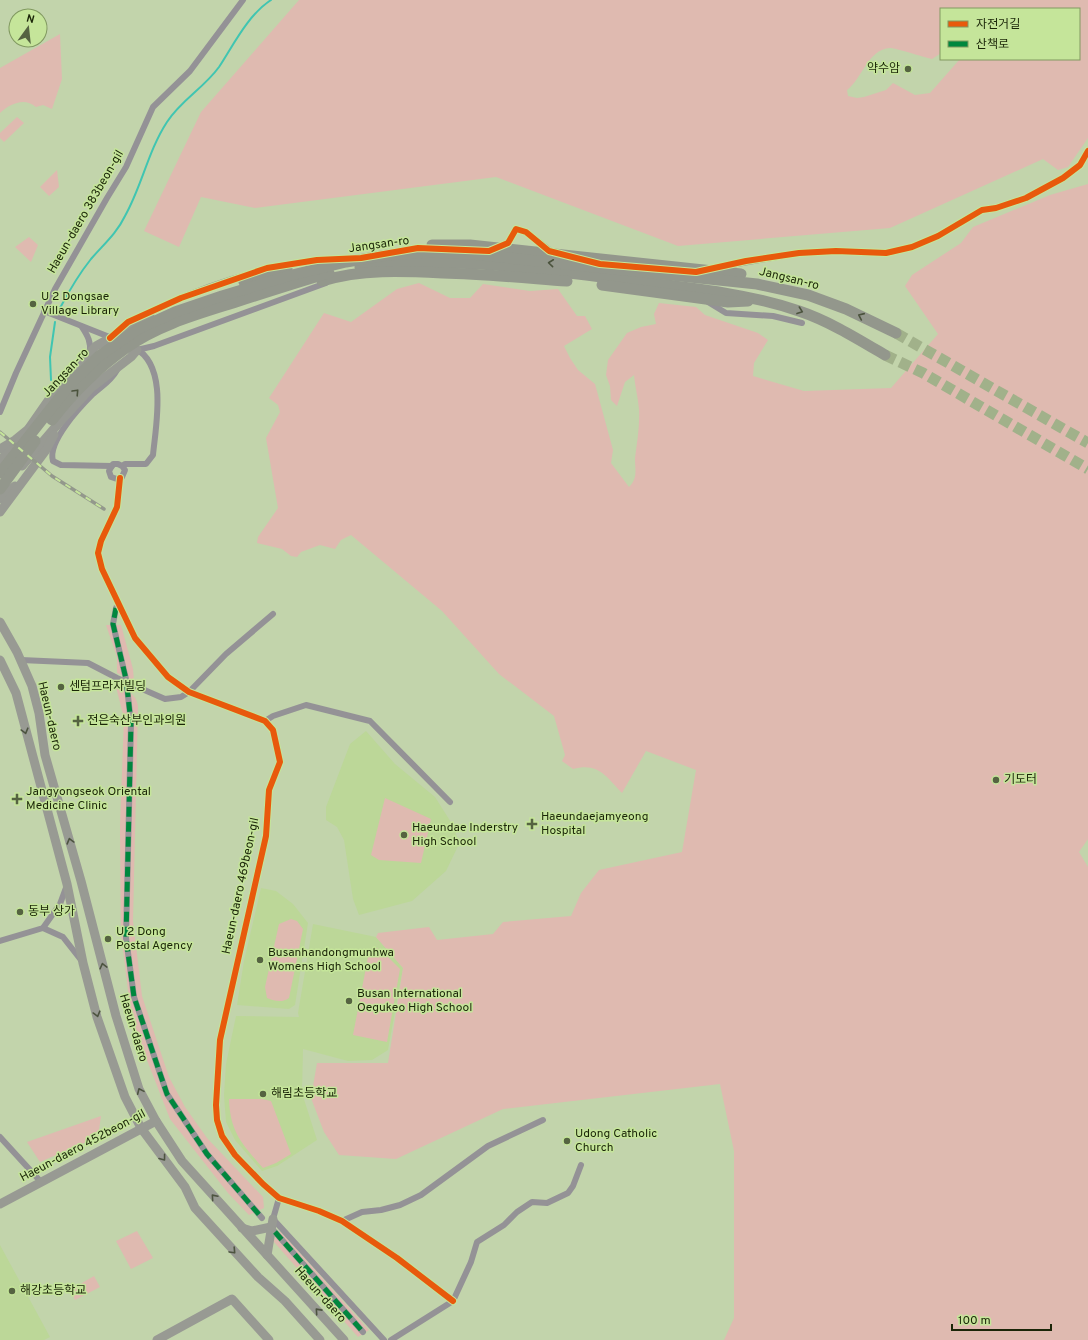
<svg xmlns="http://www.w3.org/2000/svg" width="1088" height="1340" viewBox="0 0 1088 1340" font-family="Overpass,'Noto Sans KR',sans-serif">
<rect width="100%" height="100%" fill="#c2d4ab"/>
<g fill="#bcd798">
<path d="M366,731L395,764L435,797L454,827L459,844L446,871L412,901L359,915L353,899L344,840L337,827L326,820V807L350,744Z"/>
<path d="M261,888L276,891L293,904L308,923L295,1005L289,1009L237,1005L244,961Z"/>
<path d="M313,924L376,937L403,968L388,1050L372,1060L348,1061L303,1049L302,1093L317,1140L277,1166L262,1171L235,1140L226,1122L224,1095L226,1064L236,1016L299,1017L298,1013Z"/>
<path d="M0,1245L50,1337L44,1340H0Z"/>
</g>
<g fill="#dfbab0" fill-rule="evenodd">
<path d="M299,0H1088V138L1068,167L1058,170L1043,159L890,228L678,246L496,177L255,208L201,197L179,247L144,231L201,112ZM941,9H1079V59H960L930,93L915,95L893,83L886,90L864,97L857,98L848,96L847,90C862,79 868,49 890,48C896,48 923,57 932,59L941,53Z"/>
<path d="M60,34L62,79L52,109L43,105L36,107C24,97 10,104 0,113V68Z"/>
<path d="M17,117L24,123L4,142L0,138V133Z"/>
<path d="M57,170L59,187L49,196L40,187Z"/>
<path d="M1088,184V839L1079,852L1088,867V1340H724L734,1318V1151L720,1084L503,1109L396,1159L339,1155L324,1132L311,1098L317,1063H388L403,968L376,937L378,933L429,927L437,940L493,934L503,922L571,916L581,893L599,870L682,852L696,770L646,751L622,793C606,776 598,762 573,769L562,761L565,755L554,716L499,674L442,611L351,535L341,540L335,549L320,545L301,552L297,557L291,556L282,549L257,543L258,537L278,508L266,438L280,412L278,405L269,398L324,313L351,322L397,289L419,283L450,298H470L483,284L530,291L558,289L577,316H585L592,329L564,346L570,358L578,370L595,384L613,450L611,463L629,487C638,478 635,470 635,458C637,442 640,426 639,409C638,398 635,386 634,375L625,382L617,406L611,400L610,386L606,375L608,360L627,333L641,327L656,324L654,314L659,303L696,307L705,315L758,333L768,340L754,363L753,376L804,391L891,388L938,334L905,286L912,275L961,243L973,227L1050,195Z"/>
<path d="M29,237L38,245L31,262L15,247Z"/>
<path d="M106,625H121L133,669L134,681L117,673V657Z"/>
<path d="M116,687C127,691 136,693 138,706L133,921L142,996L169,1077L185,1107L207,1138L263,1197L264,1208L249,1215L228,1193L170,1119L136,1032L130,1007L121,933L120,827L124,718Z"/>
<path d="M385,798L431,819L421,863L379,860L371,855Z"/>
<path d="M291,919L297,921L303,929L289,998C282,1003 275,1001 267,998L265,987L279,924Z"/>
<path d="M374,947L381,950L400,969L387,1042L353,1035L369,952Z"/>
<path d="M229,1099H262L271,1101L291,1154L276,1163L263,1168C242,1144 230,1132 229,1099Z"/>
<path d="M101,1116L98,1137L40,1162L27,1142Z"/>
<path d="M137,1231L153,1258L131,1269L116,1241Z"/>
<path d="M281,1232L369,1330L358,1337L274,1242L275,1234Z"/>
<path d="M94,1276L100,1287L75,1300L70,1290Z"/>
</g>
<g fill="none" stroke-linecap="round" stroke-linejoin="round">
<g stroke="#40c5b1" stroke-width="2">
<path d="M60,308C69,291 79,274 91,259C103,245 117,233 125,216C142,186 148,151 167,122C181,100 204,88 219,67C234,44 248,15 271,0"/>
<path d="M51,380L50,357L55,322"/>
</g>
<g stroke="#a1b18a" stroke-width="11" stroke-dasharray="11 5.5" stroke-linecap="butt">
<path d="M896,333L1088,443"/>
<path d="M885,355L923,373L1088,469"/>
</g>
<g stroke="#949296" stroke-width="6">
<path d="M501,246L508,243L516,229L526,232L552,252"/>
<path d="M715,268L799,253L836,251L886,253L912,247L938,236L982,210L996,208L1026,198L1063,178L1080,165L1088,151"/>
<path d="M708,302L726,313L773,316L802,323"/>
<path d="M44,311L112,338"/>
<path d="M82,327C88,336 91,342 90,353"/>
<path d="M120,329C132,319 147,314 160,307C216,281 278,262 340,259"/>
<path d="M137,350L154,346L326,283"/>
<path d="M0,412L16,373L55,289L107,198L126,167L153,107L190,71L243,0"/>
<path d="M112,466L61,465L53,461C47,442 80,407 93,394C102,386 111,381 117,370"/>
<path d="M122,466L125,470L122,477L117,479L111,477L109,471L113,464H118L122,466L125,464H146L153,455C156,424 168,366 135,348"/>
<path d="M120,478L117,507L101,541L98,553L102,569L135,638L168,677L189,692L265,721L273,730L280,762L269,790L266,836L220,1040L216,1105L217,1120L222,1136L235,1155L263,1184L279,1198L319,1211L342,1221L397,1258L453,1301"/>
<path d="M116,608L113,624L126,679"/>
<path d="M21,660L88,663L117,678L165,699L181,697L189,692L226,654L273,614"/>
<path d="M127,687L131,723L126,938L134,997L167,1094L207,1154L262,1218"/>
<path d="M265,721L273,716L306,705L370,721L450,802"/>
<path d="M43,928L63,937L81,960"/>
<path d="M0,941L43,928L60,904L67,885"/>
<path d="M0,1137L41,1182"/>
<path d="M279,1198L273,1219L384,1340"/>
<path d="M342,1221L362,1212L381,1210L400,1205L421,1195L488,1146L543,1120"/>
<path d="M275,1232L363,1332"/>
<path d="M391,1340L453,1301L471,1262L477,1242L504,1225L517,1212L532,1202L547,1203L568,1193L573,1186L581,1165"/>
</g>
<g stroke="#989a93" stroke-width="9">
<path d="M29,428L59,385L96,346L150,316"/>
<path d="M0,449L15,440L31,427"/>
<path d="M0,460L17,445"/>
<path d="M22,466L58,424L91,388L131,357L137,350"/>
<path d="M0,499L15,486"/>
<path d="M0,512L46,450L54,435"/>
<path d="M0,622L17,652L32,686L39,713L45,755L81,881L116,1016L139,1089L156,1121L182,1161L344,1340"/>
<path d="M0,660L16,693L67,884L83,963L97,1017L125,1097L141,1128L185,1187L195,1208L258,1277L285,1301L320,1340"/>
<path d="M0,1204L156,1121"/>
<path d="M242,1228L252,1231L271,1227"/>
<path d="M267,1255L273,1219"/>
<path d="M157,1340L232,1299L269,1340"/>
</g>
<g stroke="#93978c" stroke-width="11">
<path d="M432,245H470L741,274"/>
<path d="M360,267C447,255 537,269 624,280C683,287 743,292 799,311C829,321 858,339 885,355"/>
<path d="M322,281C362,269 402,271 443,273C485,274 526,278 567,281"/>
<path d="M244,282L287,269"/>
<path d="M602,285L728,302L748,301"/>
<path d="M52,420C73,393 98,368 126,348C158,325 198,314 236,302C267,292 298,282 329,273"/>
<path d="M0,473L71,383L99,356L138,329L175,312L222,296L288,276L346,262L388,255L428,252L471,254L757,284L808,295L846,309L896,333"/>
<path d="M0,489L35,441"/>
</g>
<g stroke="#93988c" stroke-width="3.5">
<path id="rail" d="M0,432L52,476L104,509"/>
</g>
<use href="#rail" stroke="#c5e59a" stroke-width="2" stroke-dasharray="6" stroke-linecap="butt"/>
<g stroke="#00873e" stroke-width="5" stroke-dasharray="10 5" stroke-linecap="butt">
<path d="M116,608L113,624L126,679"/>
<path d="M127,687L131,723L126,938L134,997L167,1094L207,1154L262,1218"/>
<path d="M275,1232L363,1332"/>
</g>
<g stroke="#c5e59a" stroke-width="8">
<g id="cycleway">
<path d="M110,338L128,322L181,298L267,268L317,260L361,258L418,248L489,251L508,243L516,229L526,232L549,251L600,264L696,272L746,261L799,253L836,251L886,253L912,247L938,236L982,210L996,208L1026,198L1063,178L1080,165L1088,151"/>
<path d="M120,478L117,507L101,541L98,553L102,569L135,638L168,677L189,692L265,721L273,730L280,762L269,790L266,836L220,1040L216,1105L217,1120L222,1136L235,1155L263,1184L279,1198L319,1211L342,1221L397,1258L453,1301"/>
</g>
</g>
<use href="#cycleway" stroke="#e8590c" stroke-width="6"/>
</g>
<defs><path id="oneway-chevron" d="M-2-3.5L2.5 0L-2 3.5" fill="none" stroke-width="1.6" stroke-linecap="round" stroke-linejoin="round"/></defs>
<g stroke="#4b533d">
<use href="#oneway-chevron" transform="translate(551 263) rotate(-174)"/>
<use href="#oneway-chevron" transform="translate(800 311) rotate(20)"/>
<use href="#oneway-chevron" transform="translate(861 316) rotate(-156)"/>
<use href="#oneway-chevron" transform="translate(76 392) rotate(-47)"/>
</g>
<g stroke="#4d5440">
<use href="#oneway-chevron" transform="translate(25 731) rotate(75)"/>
<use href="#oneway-chevron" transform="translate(70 841) rotate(-105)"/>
<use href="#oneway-chevron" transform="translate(103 966) rotate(-104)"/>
<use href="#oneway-chevron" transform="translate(97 1014) rotate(75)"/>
<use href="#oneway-chevron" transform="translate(140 1091) rotate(-114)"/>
<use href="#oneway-chevron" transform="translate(163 1158) rotate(53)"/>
<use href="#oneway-chevron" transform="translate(214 1197) rotate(-131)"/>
<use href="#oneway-chevron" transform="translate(233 1251) rotate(47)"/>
<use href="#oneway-chevron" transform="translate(318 1311) rotate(-132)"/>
</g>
<g fill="#556341" stroke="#c5e59a" stroke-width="1.5">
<circle cx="908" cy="69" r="4"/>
<circle cx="33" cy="304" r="4"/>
<circle cx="61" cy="687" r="4"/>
<path d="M76 715h4v4h4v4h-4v4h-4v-4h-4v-4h4z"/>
<circle cx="996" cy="780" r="4"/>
<path d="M15 793h4v4h4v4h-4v4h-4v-4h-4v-4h4z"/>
<path d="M530 818h4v4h4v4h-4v4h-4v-4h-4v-4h4z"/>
<circle cx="404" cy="835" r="4"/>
<circle cx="20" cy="912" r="4"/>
<circle cx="108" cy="939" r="4"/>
<circle cx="260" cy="960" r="4"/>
<circle cx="349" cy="1001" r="4"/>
<circle cx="263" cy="1094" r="4"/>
<circle cx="567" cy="1141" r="4"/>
<circle cx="12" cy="1291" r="4"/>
</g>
<g text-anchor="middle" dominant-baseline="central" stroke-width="3" stroke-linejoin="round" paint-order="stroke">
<g font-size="12" fill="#1b2608" stroke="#c5e59a" text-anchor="start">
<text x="900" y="69" text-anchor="end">약수암</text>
<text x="41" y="297">U 2 Dongsae<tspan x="41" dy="14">Village Library</tspan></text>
<text x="69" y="687">센텀프라자빌딩</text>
<text x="87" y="721">전은숙산부인과의원</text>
<text x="1004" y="780">기도터</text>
<text x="26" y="792">Jangyongseok Oriental<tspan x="26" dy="14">Medicine Clinic</tspan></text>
<text x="541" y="817">Haeundaejamyeong<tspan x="541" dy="14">Hospital</tspan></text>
<text x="412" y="828">Haeundae Inderstry<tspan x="412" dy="14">High School</tspan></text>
<text x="28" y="912">동부 상가</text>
<text x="116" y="932">U 2 Dong<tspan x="116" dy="14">Postal Agency</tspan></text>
<text x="268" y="953">Busanhandongmunhwa<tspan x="268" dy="14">Womens High School</tspan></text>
<text x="357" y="994">Busan International<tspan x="357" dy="14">Oegukeo High School</tspan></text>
<text x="271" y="1094">해림초등학교</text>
<text x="575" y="1134">Udong Catholic<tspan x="575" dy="14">Church</tspan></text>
<text x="20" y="1291">해강초등학교</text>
</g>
<g font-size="12" fill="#1b2608" stroke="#c5e59a">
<text transform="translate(86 212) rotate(-60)">Haeun-daero 383beon-gil</text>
<text transform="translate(379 245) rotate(-8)">Jangsan-ro</text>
<text transform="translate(789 279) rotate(14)">Jangsan-ro</text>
<text transform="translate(66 373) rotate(-47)">Jangsan-ro</text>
<text transform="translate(49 716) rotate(77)">Haeun-daero</text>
<text transform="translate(241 886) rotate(-78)">Haeun-daero 469beon-gil</text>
<text transform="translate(133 1028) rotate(73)">Haeun-daero</text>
<text transform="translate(83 1146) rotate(-28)">Haeun-daero 452beon-gil</text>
<text transform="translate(320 1295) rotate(48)">Haeun-daero</text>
</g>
</g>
<rect x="940" y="8" width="140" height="52" fill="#c5e59a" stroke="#819960"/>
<rect x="948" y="21" width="20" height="6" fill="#e8590c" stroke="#819960"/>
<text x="976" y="28" font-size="12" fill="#1b2608">자전거길</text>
<rect x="948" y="41" width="20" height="6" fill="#00873e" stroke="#819960"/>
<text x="976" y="48" font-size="12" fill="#1b2608">산책로</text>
<g transform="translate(28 28) rotate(15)"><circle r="19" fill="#c5e59a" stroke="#819960"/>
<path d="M0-3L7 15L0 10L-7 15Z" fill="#556341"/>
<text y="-6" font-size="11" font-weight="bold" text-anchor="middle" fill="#1b2608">N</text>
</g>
<path d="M952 1324v6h99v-6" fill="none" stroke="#1b2608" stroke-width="2"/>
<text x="958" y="1324" font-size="12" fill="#1b2608" stroke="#c5e59a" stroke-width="3" paint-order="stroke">100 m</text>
</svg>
